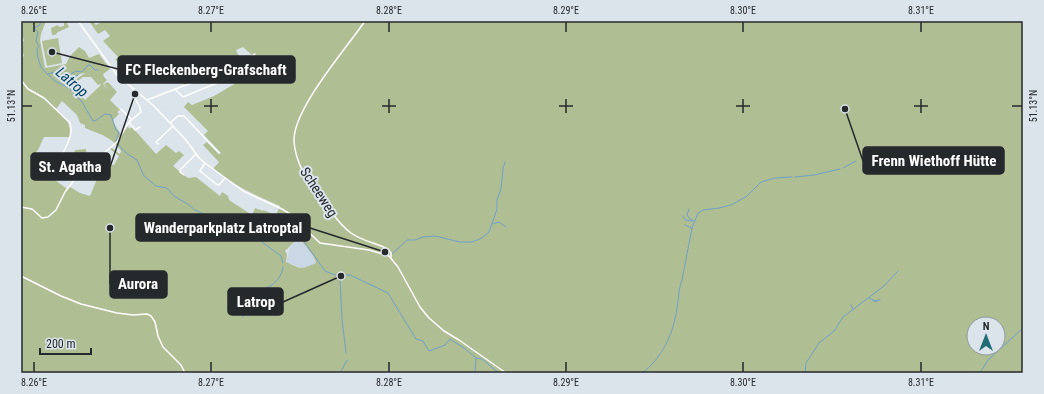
<svg xmlns="http://www.w3.org/2000/svg" width="1044" height="394" viewBox="0 0 1044 394" font-family="'Roboto Condensed',sans-serif">
<rect width="100%" height="100%" fill="#dce4eb"/>
<path fill="#cad8e5" d="M299,237L314,257L316,263L307,268H302L286,262L290,247Z"/>
<g fill="#b0be94" fill-rule="evenodd">
<path d="M21,21H46L41,34L40,40L45,68L66,64L70,56L79,47L85,51L89,58L99,54L110,69L103,74L104,77L107,80L103,84L108,90L104,84L108,82L117,92L110,100L120,110L117,112L119,114L113,120L115,125L121,135L127,126L130,129L132,127L156,154L166,145L176,153L179,151L184,155L173,166L188,178L196,177L220,196L222,192L228,196L229,200L252,215L255,208L263,211V210L276,215L280,206C254,195 236,186 213,169L219,162L203,145L207,142L219,154L221,153L204,135L208,131L184,107L188,102L192,105L214,96L236,83L233,77L262,64L243,47L236,50L239,56L235,58L206,59L207,70H217L204,78L184,85L183,81L115,60L118,57L103,41L110,36L105,30L98,34L89,21H93L96,25L103,21H1023V373H21V78C24,73 20,64 22,57L24,56L21,47V42L24,41L21,31ZM85,73L71,83L74,84L83,77H91L98,85L100,84L101,85L85,100L69,83L80,74ZM62,101L77,115L80,123L85,125V128C99,134 113,137 121,151L120,154L112,148L110,149L119,156L114,165L103,164L90,196L80,193L70,187L67,189L55,180L50,165L55,155H44L29,159L38,150L44,137H70C71,121 66,119 56,109ZM299,237L314,257L316,263C300,270 302,269 286,262L287,254L285,251ZM974,324H998V348H974Z"/>
<path d="M64,21H66L69,27L58,32L55,35H52L51,28L58,25L59,27L64,26Z"/>
<path d="M58,38L62,63L47,66L42,41Z"/>
<path d="M86,149L87,158L69,166L75,150Z"/>
</g>
<g fill="none" stroke-linecap="round" stroke-linejoin="round">
<g stroke="#70a1c6" stroke-width="1">
<path d="M40,21V25L34,28L38,32L36,41L39,46L37,50L38,58L41,67L47,74L55,81L69,88L82,102L93,121H95L105,114L111,115L116,130L119,132L116,142L126,153L137,160L144,176L156,186L167,188L174,196L189,205L195,210L211,217L224,220L233,231L243,236H247L253,239L257,231L262,228L284,226L291,227L303,240L325,271L335,275H350L388,293L416,339L423,341L429,351L445,345L450,339L464,348L476,358L482,359L495,370L500,373"/>
<path d="M52,73L58,77L68,80L78,75"/>
<path d="M48,74L54,72L62,76H68L76,71L82,72L88,65H90L95,70H98"/>
<path d="M843,168L856,161"/>
<path d="M795,177L814,175L840,169"/>
<path d="M689,209L687,215L689,218L694,221"/>
<path d="M683,216L685,220L692,221"/>
<path d="M493,224L499,222L506,227"/>
<path d="M685,225L692,228"/>
<path d="M256,236L262,242L281,256L283,263"/>
<path d="M392,254L407,240H415L423,237L435,236L460,242H472L482,238L489,232L493,221L497,209V200L501,189L503,169L505,162"/>
<path d="M340,280L342,319L346,353"/>
<path d="M869,298L877,302"/>
<path d="M873,301L880,300"/>
<path d="M851,305L853,309"/>
<path d="M243,317C245,309 249,297 256,292C259,290 263,290 266,288C275,285 282,276 283,267"/>
<path d="M970,372V373"/>
<path d="M340,373L347,360"/>
<path d="M475,373L476,358"/>
<path d="M642,373C662,359 674,332 677,308C679,298 678,290 682,280L692,228L698,213L703,210L719,208L731,205L747,196L761,182L775,178L792,177"/>
<path d="M805,373L806,363L819,343L834,331L843,317L884,286L898,271"/>
<path d="M980,373L988,360L1023,328"/>
</g>
<g stroke="#fff" stroke-width="1.5">
<path d="M78,21L117,75L154,106L186,140L199,158L205,163L243,191L282,209L290,214L320,243L369,250L389,256L398,267L420,307L429,318L444,331L459,340L506,373"/>
<path d="M365,21C346,49 293,109 294,141C295,161 308,184 321,199C331,210 338,224 351,233C362,241 376,243 388,249L391,253V257"/>
<path d="M21,80L28,89L44,98L70,123C75,141 59,151 59,168L62,172L78,175"/>
<path d="M175,89L183,97L234,76"/>
<path d="M147,100L204,78L224,67L241,63L255,54"/>
<path d="M121,109L131,119"/>
<path d="M129,122L135,130L140,127"/>
<path d="M170,123L178,116H184L219,153"/>
<path d="M158,144L156,142L173,126"/>
<path d="M205,163L200,171L216,184L219,185L225,178"/>
<path d="M184,175L180,172V170L196,154"/>
<path d="M21,207L32,209L42,218L48,217L56,210L65,192L78,175L117,142L129,122L141,112L140,107L132,93L133,89"/>
<path d="M21,276L61,296L81,304L117,313L133,315L147,314L151,316L155,322L158,336L163,347L181,365L185,373"/>
</g>
</g>
<path fill="none" stroke="#26292c" stroke-width="1.5" d="M34,22V32M211,22V32M389,22V32M566,22V32M743,22V32M921,22V32M211,99V113M389,99V113M566,99V113M743,99V113M921,99V113M22,106H32M204,106H218M382,106H396M559,106H573M736,106H750M914,106H928M1012,106H1022M34,362V372M211,362V372M389,362V372M566,362V372M743,362V372M921,362V372"/>
<g text-anchor="middle" dominant-baseline="central" stroke-width="4" stroke-linejoin="round" paint-order="stroke">
<g font-size="14" fill="#26292c" stroke="#dce4eb">
<text transform="translate(319 192) rotate(57)">Scheeweg</text>
</g>
<g font-size="15" font-style="italic" fill="#004265" stroke="#dce4eb">
<text transform="translate(72 82) rotate(41)">Latrop</text>
</g>
</g>
<path fill="none" stroke="#26292c" stroke-width="1.5" d="M52 52L118 69M845 109L863 161M135 94L110 167M385 252L310 228M110 228L110 284M341 276L283 302"/>
<g fill="#26292c" stroke="#dce4eb" stroke-width="1.5">
<circle cx="52" cy="52" r="4"/>
<circle cx="845" cy="109" r="4"/>
<circle cx="135" cy="94" r="4"/>
<circle cx="385" cy="252" r="4"/>
<circle cx="110" cy="228" r="4"/>
<circle cx="341" cy="276" r="4"/>
</g>
<g fill="#26292c" stroke="#26292c" stroke-width="1.5">
<rect x="118" y="56" width="177" height="27" rx="4"/>
<rect x="863" y="147" width="141" height="27" rx="4"/>
<rect x="31" y="153" width="79" height="27" rx="4"/>
<rect x="136" y="214" width="174" height="27" rx="4"/>
<rect x="110" y="271" width="57" height="27" rx="4"/>
<rect x="228" y="288" width="55" height="27" rx="4"/>
</g>
<g font-size="15" text-anchor="middle" font-weight="bold" fill="#fff">
<text x="206" y="75">FC Fleckenberg-Grafschaft</text>
<text x="934" y="166">Frenn Wiethoff Hütte</text>
<text x="70" y="172">St. Agatha</text>
<text x="223" y="233">Wanderparkplatz Latroptal</text>
<text x="138" y="289">Aurora</text>
<text x="256" y="307">Latrop</text>
</g>
<rect width="1044" height="394" fill="none" stroke="#dce4eb" stroke-width="44"/>
<g transform="translate(986 336)"><circle r="19" fill="#dce4eb" stroke="#93999f"/>
<path d="M0-3L7 15L0 10L-7 15Z" fill="#216b75"/>
<text y="-6" font-size="11" font-weight="bold" text-anchor="middle" fill="#26292c">N</text>
</g>
<path d="M40 348v6h51v-6" fill="none" stroke="#26292c" stroke-width="2"/>
<text x="46" y="348" font-size="12" fill="#26292c" stroke="#dce4eb" stroke-width="3" paint-order="stroke">200 m</text>
<rect x="22" y="22" width="1000" height="350" fill="none" stroke="#26292c" stroke-width="1.5"/>
<g font-size="10" text-anchor="middle" fill="#26292c">
<text x="34" y="14">8.26°E</text>
<text x="211" y="14">8.27°E</text>
<text x="389" y="14">8.28°E</text>
<text x="566" y="14">8.29°E</text>
<text x="743" y="14">8.30°E</text>
<text x="921" y="14">8.31°E</text>
<text transform="translate(11 106) rotate(-90)" y="4">51.13°N</text>
<text transform="translate(1033 106) rotate(-90)" y="4">51.13°N</text>
<text x="34" y="386">8.26°E</text>
<text x="211" y="386">8.27°E</text>
<text x="389" y="386">8.28°E</text>
<text x="566" y="386">8.29°E</text>
<text x="743" y="386">8.30°E</text>
<text x="921" y="386">8.31°E</text>
</g>
</svg>
